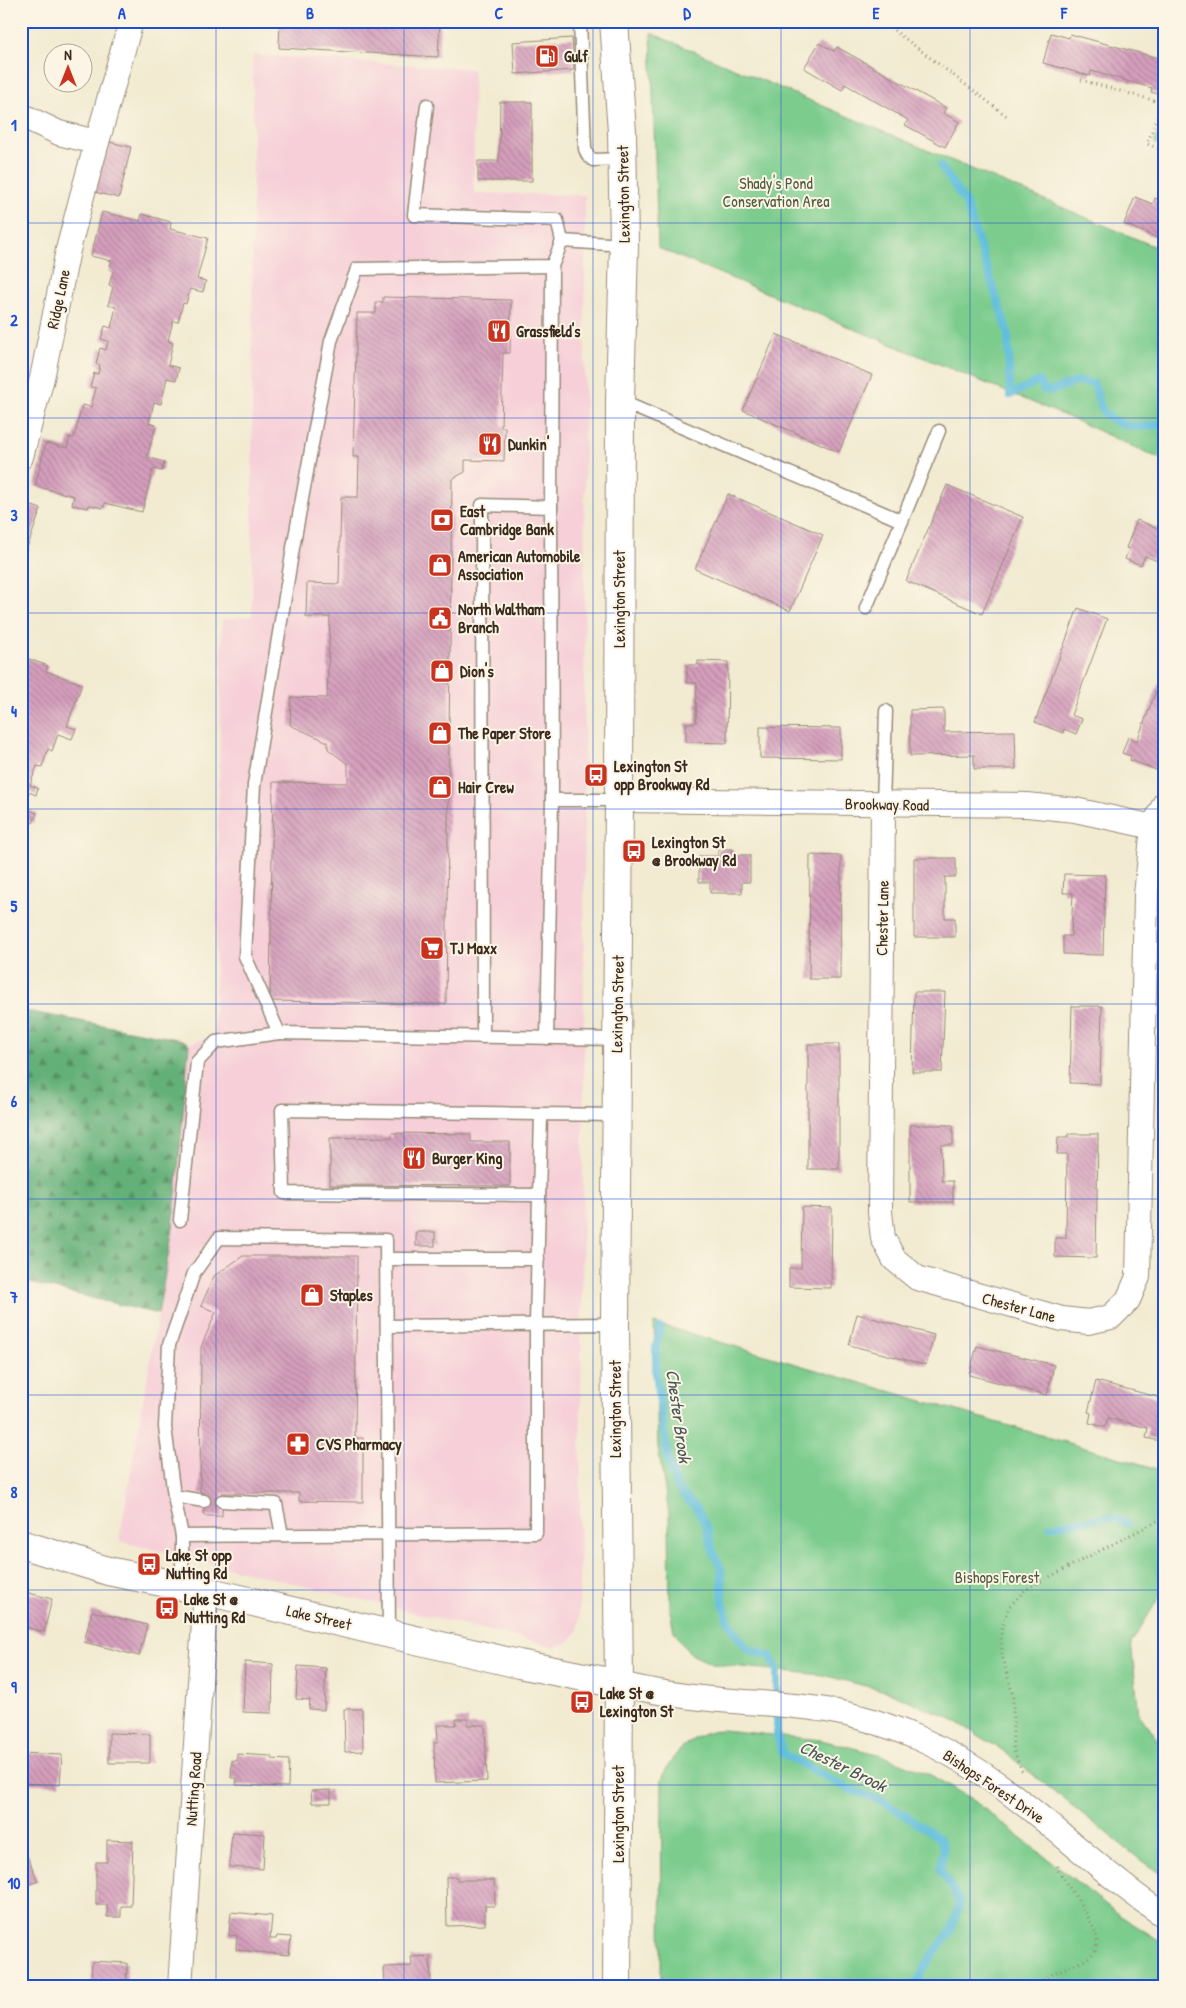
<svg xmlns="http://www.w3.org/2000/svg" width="1186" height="2008" viewBox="0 0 1186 2008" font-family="'Patrick Hand',sans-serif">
<defs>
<pattern id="grass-dots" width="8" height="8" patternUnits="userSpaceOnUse" patternTransform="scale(1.25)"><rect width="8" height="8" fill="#7bcc8d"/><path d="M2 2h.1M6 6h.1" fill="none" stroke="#6baf79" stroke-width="1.8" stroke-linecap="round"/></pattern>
<pattern id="forest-firs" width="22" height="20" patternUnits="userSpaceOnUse" patternTransform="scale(1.25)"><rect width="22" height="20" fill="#64b078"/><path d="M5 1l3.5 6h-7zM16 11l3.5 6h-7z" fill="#548f62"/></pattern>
<pattern id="building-back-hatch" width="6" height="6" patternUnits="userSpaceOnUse" patternTransform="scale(1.25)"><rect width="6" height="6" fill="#d59fbd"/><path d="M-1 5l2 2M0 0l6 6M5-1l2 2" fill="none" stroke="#ae8299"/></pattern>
</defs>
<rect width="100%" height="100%" fill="#fcf5e5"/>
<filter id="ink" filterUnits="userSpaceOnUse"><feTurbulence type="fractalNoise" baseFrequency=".02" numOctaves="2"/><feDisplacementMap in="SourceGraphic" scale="10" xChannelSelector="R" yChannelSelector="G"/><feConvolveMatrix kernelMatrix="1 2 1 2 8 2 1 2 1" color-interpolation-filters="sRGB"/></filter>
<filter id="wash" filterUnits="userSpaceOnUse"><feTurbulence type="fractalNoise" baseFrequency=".0096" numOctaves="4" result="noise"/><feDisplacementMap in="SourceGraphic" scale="20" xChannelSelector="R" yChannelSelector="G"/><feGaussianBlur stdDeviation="1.12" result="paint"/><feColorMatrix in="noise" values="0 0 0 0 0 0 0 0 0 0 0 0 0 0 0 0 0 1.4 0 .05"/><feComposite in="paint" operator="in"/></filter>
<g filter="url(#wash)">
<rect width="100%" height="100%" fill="#f2ebd2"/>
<path fill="#f6cfd8" d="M253,55L473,69L474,193L585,195L584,1081L579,1620L578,1631L567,1643L556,1647L119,1541L173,1228L189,1044L214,1036L222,620L252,616Z"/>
<path fill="url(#grass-dots)" stroke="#5b7b56" d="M1165,115V148L1154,143Z"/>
<path fill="url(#forest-firs)" stroke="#506d4b" d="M21,1010L182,1040L189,1044L173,1228L158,1314L21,1281Z"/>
<g fill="#7bcc8d" stroke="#5b7b56">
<path d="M651,33L1165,251V461L1070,418L658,248Z"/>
<path d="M654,1323L1151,1467L1165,1473V1588L1131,1643L1139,1714L1165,1750V1877L1142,1861L1002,1750L952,1719L889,1692L823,1675L712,1664L693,1655L685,1648L674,1631L670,1611L669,1513L658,1448Z"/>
<path d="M722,1730L821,1740L878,1754L929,1774L973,1800L1119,1915L1165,1944V1987H661L662,1779C673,1751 692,1734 722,1730Z"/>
</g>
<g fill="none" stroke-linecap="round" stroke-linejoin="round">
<g stroke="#5ebedc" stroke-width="8">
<path d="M941,166L966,204L1008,333L1010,395L1039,381L1044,390L1052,391L1078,381L1094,384C1097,392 1099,407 1105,414C1122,430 1144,428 1165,423"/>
<path d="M660,1328L656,1348V1373L668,1460L675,1483L682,1494L697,1508L706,1526L714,1554L721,1568L723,1603L728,1620L740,1640L750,1650L770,1656L777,1669V1736L783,1754L847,1788L884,1802L931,1832L940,1839L944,1849L940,1870L951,1886L960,1903L951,1931L930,1958L914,1987"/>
<path d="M1050,1526L1109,1517L1127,1523"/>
</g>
</g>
<g id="blocks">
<g fill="url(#building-back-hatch)">
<path d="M280,21H440L438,57L279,48Z"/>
<path d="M1051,33L1069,38L1070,34L1165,60V96L1151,92L1152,88L1091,71L1090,76L1043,63Z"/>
<path d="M572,38L574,70L515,74L513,42Z"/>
<path d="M819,43L834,51L837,47L946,108L943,113L959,122L945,147L905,125L908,120L845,84L842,90L804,68Z"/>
<path d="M500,102H532V181H478V161H499Z"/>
<path d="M105,141L131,147L119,198L94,192Z"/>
<path d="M1135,197L1153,204L1155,198L1165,202V241L1124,224Z"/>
<path d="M102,212L140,221L142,214L171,222L170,229L208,238L197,279L206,281L203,292L190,289L186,304L183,303L178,322L173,321L168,341L173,343L168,365L179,368L176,380L167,378L161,404L154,402L149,423L156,425L147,457L164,462L162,471L153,469L142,512L105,503L103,508L89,505L88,508L72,505L74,496L35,486L46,443L67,448L70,437L74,438L82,405L91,407L96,388L90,387L94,373L98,374L100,365L96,364L100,348L106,350L108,341L101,339L105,326L111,328L116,307L108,305L113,287L109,285L113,271L109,269L112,261L91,256Z"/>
<path d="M383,297L511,300L510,353H503L501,427H505L504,461L465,460V472L452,479L446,1004L270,1001L273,782L348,783V764L328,749V742L290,725L291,697L327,698L330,617H306L307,583L339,584L341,497H358L359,457H353L357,313H376V302H383Z"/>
<path d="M776,334L872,375L839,452L743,410Z"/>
<path d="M947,485L1023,517L982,614L906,581Z"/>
<path d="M728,494L823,535L790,611L695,569Z"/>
<path d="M21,502L41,509L23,559L21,558Z"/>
<path d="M1137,520L1165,531V564L1145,556L1141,565L1125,559L1129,549L1126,548Z"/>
<path d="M1078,608L1107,619L1071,715L1082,719L1076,734L1064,729L1063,733L1035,722Z"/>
<path d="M21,656L48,666L46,671L82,684L67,726L76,729L72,739L58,734L52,751L48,749L42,767L37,766L30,785L38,788L36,795L29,792L23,808L37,813L33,823L21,819Z"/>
<path d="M698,661L728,662L727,743L686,742V723H696L697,683H687V665H698Z"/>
<path d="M1159,683L1165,685V755L1159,771L1130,760L1131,756L1122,753L1128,737L1137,741Z"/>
<path d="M944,709V732L1015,731L1016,769H974V755L910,756V710Z"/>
<path d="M760,727L841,728V759L760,758Z"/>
<path d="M718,849H733V855H750V882H742V893H710V882H699V856H718Z"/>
<path d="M810,855L841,856L840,979H809Z"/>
<path d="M914,858H956V877H945V918H955V937H914Z"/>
<path d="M1064,874L1105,875L1103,955L1063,954V936H1071L1073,893H1063Z"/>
<path d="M914,992H945L942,1072H912Z"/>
<path d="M1072,1006H1102L1100,1084L1070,1083Z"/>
<rect x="808" y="1044" width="31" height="125"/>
<path d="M910,1125H953V1145H941L942,1181H953V1202H910Z"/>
<path d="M392,1133L471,1134V1142H510V1186L330,1185V1138L392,1137Z"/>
<path d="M1068,1134H1098L1096,1258L1055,1257V1238H1066L1067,1154H1057L1058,1137H1068Z"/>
<path d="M802,1207L832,1208L831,1288L789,1287V1268H801Z"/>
<rect x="416" y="1232" width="19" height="14"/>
<path d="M243,1256H357L355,1438H363V1502L299,1501V1493H222V1516H204V1493H200L201,1347L216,1312L201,1306L214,1276Z"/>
<path d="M857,1314L934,1335L926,1365L849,1345Z"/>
<path d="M977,1346L1054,1365L1047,1395L969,1375Z"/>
<path d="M1096,1381L1165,1399V1432L1161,1441L1146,1438L1148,1428L1108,1418L1105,1427L1089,1423L1091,1413L1088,1412Z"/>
<path d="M21,1591L52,1599L44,1632L21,1626Z"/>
<path d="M92,1611L147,1625L139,1656L84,1642Z"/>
<path d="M245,1662L273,1664L272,1713L243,1712Z"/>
<path d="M298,1666L326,1668L324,1710L309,1709L310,1700L296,1699Z"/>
<path d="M344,1709H362L363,1751L345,1752Z"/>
<path d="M456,1719H468V1725H485L487,1781L435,1783L434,1742H438L437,1725H456Z"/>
<path d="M109,1733L150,1734V1763H109Z"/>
<path d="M21,1753L62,1755L60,1785L21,1783Z"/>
<path d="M237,1754L271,1756V1759L289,1760L288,1787L236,1785L237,1778H231L232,1760L237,1761Z"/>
<path d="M331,1790V1803H312L311,1791Z"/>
<path d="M232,1832L265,1834L263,1869L229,1867Z"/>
<path d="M107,1840L133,1841L131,1906H121V1917H107V1905H96V1862H107Z"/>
<path d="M25,1851L38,1881L21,1888V1852Z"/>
<path d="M446,1877H457V1880H494L495,1906H485V1925L447,1926Z"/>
<path d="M231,1912L272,1916L270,1939H276L277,1936L291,1937L289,1955L236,1950L237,1936L229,1935Z"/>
<path d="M430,1956L431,1983L385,1985L384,1967L412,1966L411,1957Z"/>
<path d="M92,1961L127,1963L126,1987H91Z"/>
</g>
</g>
</g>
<g filter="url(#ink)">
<use href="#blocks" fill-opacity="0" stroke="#968a78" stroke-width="1"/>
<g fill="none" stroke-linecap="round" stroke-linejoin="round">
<g stroke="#968a78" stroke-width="15">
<g id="lane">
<path d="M580,21L585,149L588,156L593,160L622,159"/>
<path d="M427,105L414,215L557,220L562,241"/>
<path d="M620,401L902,521"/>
<path d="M551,507L552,266"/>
<path d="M866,608L939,431"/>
<path d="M552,800H619"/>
<path d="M883,804L886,711"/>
<path d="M483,1037L482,505L551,507L552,800L547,1038"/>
<path d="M617,1039L279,1033L245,956L254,785L293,548L331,341L357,269L552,266L562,241L624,245"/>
<path d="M539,1195L284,1193L282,1110L541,1114"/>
<path d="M180,1220L197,1062L216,1042L279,1033"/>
<path d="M387,1259H538"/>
<path d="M387,1326L615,1324"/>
<path d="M174,1496L204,1501"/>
<path d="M222,1501L276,1504L282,1535"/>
<path d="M182,1536L536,1533V1324L541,1114L616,1115"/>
<path d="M182,1586V1536L174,1496L165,1427L169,1345L194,1273L219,1238L386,1240L389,1634"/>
</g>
</g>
<g stroke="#968a78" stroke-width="26">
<g id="street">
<path d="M21,115L59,133L96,142"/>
<path d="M21,457L42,378L68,250L82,196L131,21"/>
<path d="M619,800L1027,805L1075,810L1153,827"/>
<path d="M883,804L880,1212L883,1238L894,1259L917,1278L1062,1319L1088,1322L1111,1317L1128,1300L1138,1277L1146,895L1153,827L1165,803"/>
<path d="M619,1684C646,1690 673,1695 701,1698C742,1703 785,1703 826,1710C857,1715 891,1726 920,1739C1014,1780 1081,1860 1165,1916"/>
<path d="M180,1987L206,1591"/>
</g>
</g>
<g stroke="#968a78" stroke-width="30">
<path id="secondary" d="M21,1544L108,1571L206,1591L519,1664L619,1684"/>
</g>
<g stroke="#968a78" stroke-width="30">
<path id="primary" d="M614,21L622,132L624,245L620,401L619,800L615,1324L619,1684L617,1987"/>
</g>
<g stroke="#968a78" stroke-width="3" stroke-dasharray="1 4" stroke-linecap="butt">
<path d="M882,21L1008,117"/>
<path d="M1081,80L1163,103L1147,144L1165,151"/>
<path d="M1022,1771L1013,1749V1696L1002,1655L1001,1631L1009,1607L1026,1589L1165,1517"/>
<path d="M1036,1987C1051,1971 1063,1970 1083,1961C1091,1957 1098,1950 1097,1940C1097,1925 1067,1885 1058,1870V1863"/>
</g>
<use href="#lane" stroke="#fff" stroke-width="12"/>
<use href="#street" stroke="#fff" stroke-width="24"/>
<use href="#secondary" stroke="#fff" stroke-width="28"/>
<use href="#primary" stroke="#fff" stroke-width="28"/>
</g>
</g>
<path fill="none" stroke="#1d4ed8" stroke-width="1" stroke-opacity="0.55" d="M216,21V1987M404,21V1987M593,21V1987M781,21V1987M970,21V1987M21,223H1165M21,418H1165M21,613H1165M21,809H1165M21,1004H1165M21,1199H1165M21,1395H1165M21,1590H1165M21,1785H1165"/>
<defs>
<g id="fuel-square" transform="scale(1.25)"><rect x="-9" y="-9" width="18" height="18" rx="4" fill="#c8321e" stroke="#fcf5e5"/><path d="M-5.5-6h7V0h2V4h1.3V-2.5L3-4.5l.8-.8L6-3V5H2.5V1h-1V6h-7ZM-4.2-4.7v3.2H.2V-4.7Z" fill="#fff"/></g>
<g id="restaurant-square" transform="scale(1.25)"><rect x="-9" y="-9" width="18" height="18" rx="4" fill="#c8321e" stroke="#fcf5e5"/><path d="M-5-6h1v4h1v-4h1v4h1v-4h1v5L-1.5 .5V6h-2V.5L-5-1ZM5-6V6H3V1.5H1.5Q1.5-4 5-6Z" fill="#fff"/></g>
<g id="bank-square" transform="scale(1.25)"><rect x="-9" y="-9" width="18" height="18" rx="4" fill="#c8321e" stroke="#fcf5e5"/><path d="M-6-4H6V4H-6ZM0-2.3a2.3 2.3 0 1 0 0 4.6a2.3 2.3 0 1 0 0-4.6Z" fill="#fff"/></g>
<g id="shop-square" transform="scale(1.25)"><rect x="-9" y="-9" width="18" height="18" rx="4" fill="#c8321e" stroke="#fcf5e5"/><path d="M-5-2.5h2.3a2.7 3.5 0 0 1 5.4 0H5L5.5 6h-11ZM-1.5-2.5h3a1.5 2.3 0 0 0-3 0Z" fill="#fff"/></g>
<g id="civic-square" transform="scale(1.25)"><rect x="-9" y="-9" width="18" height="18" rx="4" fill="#c8321e" stroke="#fcf5e5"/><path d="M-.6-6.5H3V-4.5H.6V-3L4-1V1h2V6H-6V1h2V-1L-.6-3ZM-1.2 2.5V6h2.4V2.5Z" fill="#fff"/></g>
<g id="bus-square" transform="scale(1.25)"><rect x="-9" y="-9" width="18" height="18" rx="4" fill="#c8321e" stroke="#fcf5e5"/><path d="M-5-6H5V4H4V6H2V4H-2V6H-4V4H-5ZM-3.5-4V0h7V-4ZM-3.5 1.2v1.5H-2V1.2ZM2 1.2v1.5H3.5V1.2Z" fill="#fff"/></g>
<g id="supermarket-square" transform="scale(1.25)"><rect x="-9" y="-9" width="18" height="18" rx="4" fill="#c8321e" stroke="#fcf5e5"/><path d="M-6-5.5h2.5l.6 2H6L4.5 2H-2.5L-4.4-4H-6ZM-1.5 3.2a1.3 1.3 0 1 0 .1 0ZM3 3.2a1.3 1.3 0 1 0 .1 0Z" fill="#fff"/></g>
<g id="pharmacy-square" transform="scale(1.25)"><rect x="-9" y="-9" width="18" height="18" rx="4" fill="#c8321e" stroke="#fcf5e5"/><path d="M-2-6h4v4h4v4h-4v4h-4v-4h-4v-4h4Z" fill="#fff"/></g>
</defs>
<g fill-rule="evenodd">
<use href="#fuel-square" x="547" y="56"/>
<use href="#restaurant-square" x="499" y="331"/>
<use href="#restaurant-square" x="490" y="444"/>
<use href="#bank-square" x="442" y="520"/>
<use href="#shop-square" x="440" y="565"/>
<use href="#civic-square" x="440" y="618"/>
<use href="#shop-square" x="442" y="671"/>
<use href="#shop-square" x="440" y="733"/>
<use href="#bus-square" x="596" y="775"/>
<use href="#shop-square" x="440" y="787"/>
<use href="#bus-square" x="634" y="851"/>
<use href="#supermarket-square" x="432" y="948"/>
<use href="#restaurant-square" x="414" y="1158"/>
<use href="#shop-square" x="312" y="1295"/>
<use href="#pharmacy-square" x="298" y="1444"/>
<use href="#bus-square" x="149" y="1564"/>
<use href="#bus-square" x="167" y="1608"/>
<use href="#bus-square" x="582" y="1702"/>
</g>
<g text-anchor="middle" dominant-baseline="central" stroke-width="4" stroke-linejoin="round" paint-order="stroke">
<g font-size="16" font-weight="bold" fill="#3b2a1e" stroke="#fcf5e5" text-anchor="start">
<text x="564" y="56">Gulf</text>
<text x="516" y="331">Grassfield's</text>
<text x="508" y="444">Dunkin'</text>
<text x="460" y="511">East<tspan x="460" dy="18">Cambridge Bank</tspan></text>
<text x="458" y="556">American Automobile<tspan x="458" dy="18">Association</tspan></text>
<text x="458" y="609">North Waltham<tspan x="458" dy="18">Branch</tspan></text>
<text x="460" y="671">Dion's</text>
<text x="458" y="733">The Paper Store</text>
<text x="614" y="766">Lexington St<tspan x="614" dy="18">opp Brookway Rd</tspan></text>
<text x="458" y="787">Hair Crew</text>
<text x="652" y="842">Lexington St<tspan x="652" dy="18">@ Brookway Rd</tspan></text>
<text x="450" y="948">TJ Maxx</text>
<text x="432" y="1158">Burger King</text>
<text x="330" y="1295">Staples</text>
<text x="316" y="1444">CVS Pharmacy</text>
<text x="166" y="1555">Lake St opp<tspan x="166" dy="18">Nutting Rd</tspan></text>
<text x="184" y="1599">Lake St @<tspan x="184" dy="18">Nutting Rd</tspan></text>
<text x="600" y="1693">Lake St @<tspan x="600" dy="18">Lexington St</tspan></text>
</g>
<g font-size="16" fill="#4e5b3f" stroke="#fcf5e5">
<text x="776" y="183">Shady's Pond<tspan x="776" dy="18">Conservation Area</tspan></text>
<text x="997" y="1577">Bishops Forest</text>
</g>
<g font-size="16" fill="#3b2a1e" stroke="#fcf5e5">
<text transform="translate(623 194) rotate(-91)">Lexington Street</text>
<text transform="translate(58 299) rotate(-78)">Ridge Lane</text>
<text transform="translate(619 599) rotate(-90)">Lexington Street</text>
<text transform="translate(887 804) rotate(1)">Brookway Road</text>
<text transform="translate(882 918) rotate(-89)">Chester Lane</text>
<text transform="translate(617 1004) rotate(-89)">Lexington Street</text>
<text transform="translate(1019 1307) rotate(15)">Chester Lane</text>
<text transform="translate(615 1409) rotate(-90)">Lexington Street</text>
<text transform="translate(319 1617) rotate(13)">Lake Street</text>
<text transform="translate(994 1786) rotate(34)">Bishops Forest Drive</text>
<text transform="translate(193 1789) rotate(-86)">Nutting Road</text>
<text transform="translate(618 1814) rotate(-90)">Lexington Street</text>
</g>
<g font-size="18" font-style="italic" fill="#465657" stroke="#fcf5e5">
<text transform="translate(679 1416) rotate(82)">Chester Brook</text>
<text transform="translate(843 1766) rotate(26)">Chester Brook</text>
</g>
</g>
<rect width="1186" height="2008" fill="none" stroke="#fcf5e5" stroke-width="55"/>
<g transform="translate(68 68)"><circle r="24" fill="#fcf5e5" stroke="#afa495"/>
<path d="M0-4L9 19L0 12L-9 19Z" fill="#c8321e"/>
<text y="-8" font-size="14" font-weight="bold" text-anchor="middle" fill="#3b2a1e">N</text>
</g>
<rect x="28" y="28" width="1130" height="1952" fill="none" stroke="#1d4ed8" stroke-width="2"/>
<g font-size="16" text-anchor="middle" font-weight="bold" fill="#1d4ed8">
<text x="122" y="19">A</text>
<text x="310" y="19">B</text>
<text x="499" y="19">C</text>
<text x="687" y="19">D</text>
<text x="876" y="19">E</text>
<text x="1064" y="19">F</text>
<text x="14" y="131">1</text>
<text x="14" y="326">2</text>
<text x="14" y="521">3</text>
<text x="14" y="717">4</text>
<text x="14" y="912">5</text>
<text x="14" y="1107">6</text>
<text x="14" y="1303">7</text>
<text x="14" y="1498">8</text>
<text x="14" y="1693">9</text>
<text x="14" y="1889">10</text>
</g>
</svg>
